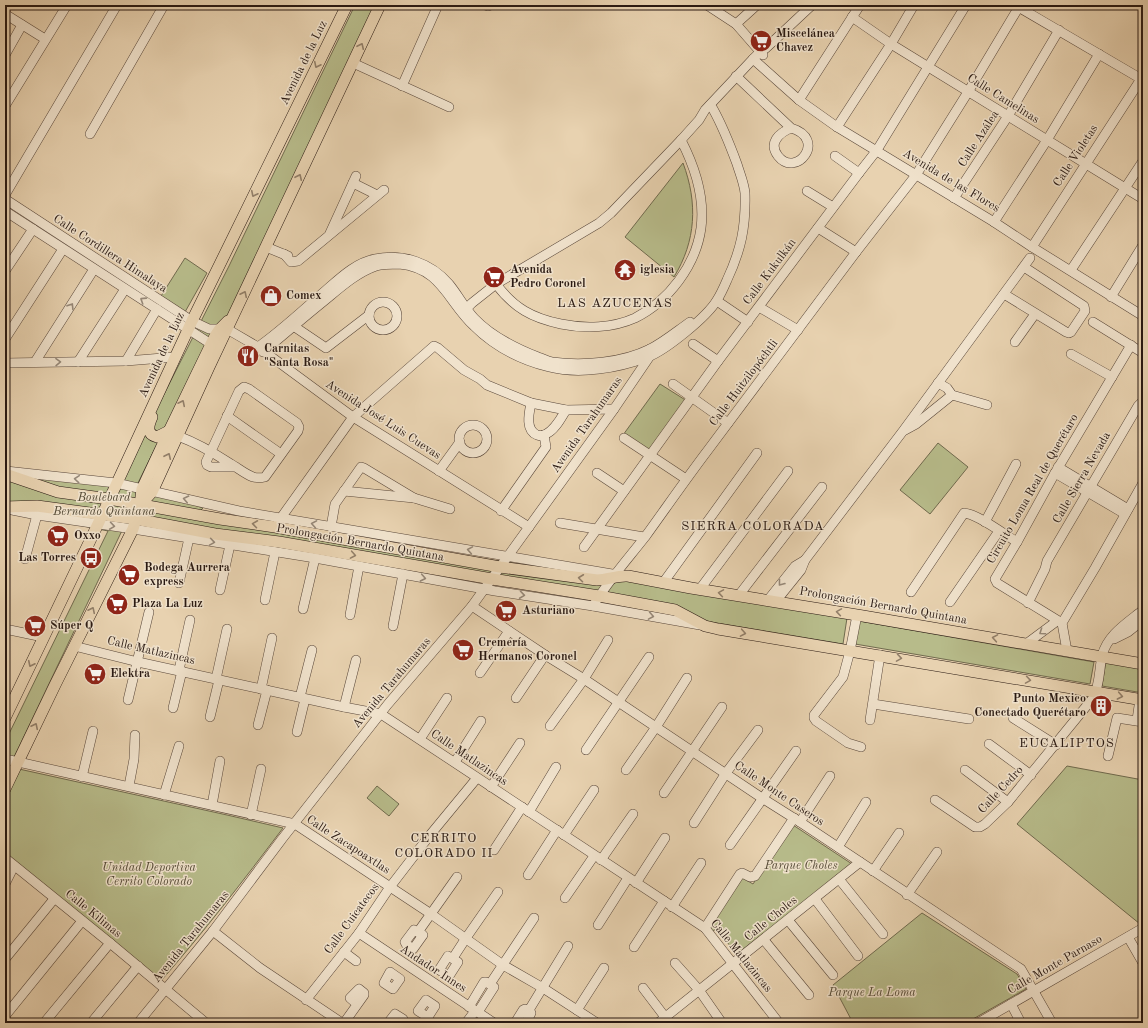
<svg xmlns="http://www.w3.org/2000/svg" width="1148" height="1028" viewBox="0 0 1148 1028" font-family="'Old Standard TT',serif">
<rect width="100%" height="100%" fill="#e8d2b0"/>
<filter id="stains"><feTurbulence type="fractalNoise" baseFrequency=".005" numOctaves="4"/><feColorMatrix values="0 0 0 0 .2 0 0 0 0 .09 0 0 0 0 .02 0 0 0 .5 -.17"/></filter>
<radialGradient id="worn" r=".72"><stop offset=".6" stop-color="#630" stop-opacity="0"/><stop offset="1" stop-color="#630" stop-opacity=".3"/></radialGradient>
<g fill="#b7bb8a" stroke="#706a4e">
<path d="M355,5H378L230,316L213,330L137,485L203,508L198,513L156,509L618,579L847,618L843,644L711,622L702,620L128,518L5,776V742L108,531L5,510V469L120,481L229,266Z"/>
<path d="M683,163C698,203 696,241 674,277L625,237Z"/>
<path d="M185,258L207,273L185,312L161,296Z"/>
<path d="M660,384L687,401L649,452L623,435Z"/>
<path d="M938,443L968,467L930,514L900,490Z"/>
<path d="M859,621L1094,662L1090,684L855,644Z"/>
<path d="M1106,661L1143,667V693L1102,686Z"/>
<path d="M1067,766L1143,780V922L1140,924L1017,824Z"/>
<path d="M19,769L227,815L283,828C243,881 203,933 160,982L5,857V799Z"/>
<path d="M377,786L399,804L389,816L367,798Z"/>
<path d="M793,825L852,864L737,954L716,929L713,931L708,927L741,877L753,884Z"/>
<path d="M922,913L1017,974L1026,989L966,1023H853L833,985Z"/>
</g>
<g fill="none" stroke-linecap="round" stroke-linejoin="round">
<g stroke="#59473a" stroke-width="10">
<g id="minor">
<path d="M485,5L488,6L491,5"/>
<path d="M707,5L736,24L763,55"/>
<path d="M1015,5L1143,80"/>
<path d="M5,14L45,39"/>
<path d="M852,17L891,44L1143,199"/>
<path d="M736,24L757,5"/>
<path d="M5,55L22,25"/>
<path d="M753,59L799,100L837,127L994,222L1032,247L1143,316"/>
<path d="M353,63L449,107"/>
<path d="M736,76L791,128C828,139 796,179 778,156C768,143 779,133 791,128"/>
<path d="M402,86L438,5"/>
<path d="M799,100L860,5"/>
<path d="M5,106L67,5"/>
<path d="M837,127L891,44L914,5"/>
<path d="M90,134L164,5"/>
<path d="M835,156L859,173"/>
<path d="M353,183L377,195"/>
<path d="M807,191L833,207"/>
<path d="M5,195L117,5"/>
<path d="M954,198L1008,116L1059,30"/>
<path d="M5,199L192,321L209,329H227L258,347L353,417L529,527"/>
<path d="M5,211L211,344"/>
<path d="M994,222L1047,140L1099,54"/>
<path d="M818,228L856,252"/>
<path d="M330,233L356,176"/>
<path d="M266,247L288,256"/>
<path d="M1032,247L1141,79"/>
<path d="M284,254L291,262L298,261L384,190"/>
<path d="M1071,270L1143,161"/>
<path d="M5,271L33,229"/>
<path d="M496,284C514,308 532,318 561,324C585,329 613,328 635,318C669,301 696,265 701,228C705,197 695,167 681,140"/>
<path d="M1004,294L1066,332L1069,333L1071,332L1085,311L1084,306L1024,267"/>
<path d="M1111,297L1143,245"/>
<path d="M717,301L748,322"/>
<circle cx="383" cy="316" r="14"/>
<path d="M759,307L798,330"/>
<path d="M463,312L472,303L496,284L599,223L611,213L681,140L699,120L705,110L753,59L760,52L766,48L812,5"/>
<path d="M1093,322L1143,353"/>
<path d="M289,323L326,348L369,315"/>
<path d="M5,339L63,249"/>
<path d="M1015,342L1035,314"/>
<path d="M693,344L718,361"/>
<path d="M258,347C281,331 303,310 325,291C340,278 355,263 375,259C403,253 431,263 449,284C458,295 464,307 474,318C491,336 515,348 538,357C542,358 547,361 552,362C583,366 622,363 650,349C664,342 677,331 690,322"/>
<path d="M263,352C283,335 303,318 324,301C340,288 356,273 376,266C383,264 392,264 399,264C442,268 447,301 474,326C494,346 521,360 549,367C580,375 618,368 648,357C666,350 707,317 717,300C721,294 724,287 727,280C741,250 746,227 745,193C744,183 740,174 737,164C730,145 723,127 713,109L710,105"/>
<path d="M1071,354L1112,377"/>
<path d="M126,361L157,309"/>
<path d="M35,362L94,269"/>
<path d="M78,362L125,289"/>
<path d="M5,363L126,361L175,357"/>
<path d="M938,383L947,388L952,395L987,405"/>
<path d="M673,384L728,423"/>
<path d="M531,403C529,413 525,430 537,435C540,436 543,436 546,434C555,430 561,418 566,410"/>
<path d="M227,416L281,454"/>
<circle cx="473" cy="439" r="14"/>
<path d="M905,430L916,424L952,395"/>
<path d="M178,436C197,443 214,453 231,464C238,468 245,474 253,477C257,478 261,478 265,477L298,431L299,427L297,423L249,389L244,387L239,391L206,462L207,465L211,467H236"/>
<path d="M624,438L686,479"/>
<path d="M1058,467L1128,509"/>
<path d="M6,471L116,483L239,511L618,575"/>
<path d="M439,471L460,442"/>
<path d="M597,473L624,491"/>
<path d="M1055,473L1125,514"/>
<path d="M344,491L414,498L450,509"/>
<path d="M12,510L37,515L133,529L315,558L495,591L593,606L700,625"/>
<path d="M501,511L546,447L544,435"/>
<path d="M278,522L353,417L434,346L438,348L464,370L480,379L487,385L531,403L566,410L614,409"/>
<path d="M985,522L1016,464"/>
<path d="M560,523L644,537"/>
<path d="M331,527L335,504L361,467L364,468L414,498"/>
<path d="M584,547L718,361L859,173L877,150L966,5"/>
<path d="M25,559L37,515"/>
<path d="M179,583L189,538"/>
<path d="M663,583L757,453"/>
<path d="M700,589L788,471"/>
<path d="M220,590L230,545"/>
<path d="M911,592L964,513C978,514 1005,535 1017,542"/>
<path d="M739,595L822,487"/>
<path d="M265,600L275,552"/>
<path d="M768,600L795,566L805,560"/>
<path d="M776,601L801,570L805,560L903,431L1030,258"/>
<path d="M950,602L999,531"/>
<path d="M1028,603L1045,569L1047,561L1138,406L1143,401"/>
<path d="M472,606L545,655L584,679L762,798L800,822L1021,969L1052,1023"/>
<path d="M593,606C608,581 627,560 645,537C666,508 686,479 708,450L856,252L916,175L968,92L1020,5"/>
<path d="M303,609L315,558"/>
<path d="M350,615L359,566"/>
<path d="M857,615L850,651L843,677L814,715V718L816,721L848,743L861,747"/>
<path d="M1062,623L997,583L995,579L1017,542L1055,473L1131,345"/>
<path d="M393,626L403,574"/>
<path d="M5,629L43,637"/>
<path d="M1114,639L1128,632L1143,620"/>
<path d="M1026,644L1057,621"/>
<path d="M74,646L138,662L344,707L381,714L705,928L779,1023"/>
<path d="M1067,651L1062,623L1095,568L1143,483"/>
<path d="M179,670L190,620"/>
<path d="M480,673L509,631"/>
<path d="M216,679L227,629"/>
<path d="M261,689L272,638"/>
<path d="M300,697L312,650"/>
<path d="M516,698L545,655"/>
<path d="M128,700L149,612"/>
<path d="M873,704L969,719"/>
<path d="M344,707L356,660"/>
<path d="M173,708L182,671"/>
<path d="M210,717L219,680"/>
<path d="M1013,718L1056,745"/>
<path d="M870,720L880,655"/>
<path d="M1137,720L1140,699"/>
<path d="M258,725L267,690"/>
<path d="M550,726L584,679L608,640"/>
<path d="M297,732L305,699"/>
<path d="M420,739L447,698"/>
<path d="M989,744L1031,775"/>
<path d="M586,750L649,657"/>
<path d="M1108,756L1117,718L1143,722"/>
<path d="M5,759L295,824L431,914L503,965L543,988L597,1023"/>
<path d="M455,762L481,721"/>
<path d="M626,770L656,727L687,678"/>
<path d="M965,770L1008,802"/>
<path d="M82,777L93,731"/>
<path d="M129,786L134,759L135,735"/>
<path d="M491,787L520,743"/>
<path d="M664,793L722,707"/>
<path d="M164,795L179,746"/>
<path d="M935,800L975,827H980L985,824L1008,802L1093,698C1100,685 1099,670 1102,656C1107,635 1127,623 1143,610"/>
<path d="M212,805L220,761"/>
<path d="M529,812L556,767"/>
<path d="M251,815L261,769"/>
<path d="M800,822L830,776"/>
<path d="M694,823L726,773L758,730"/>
<path d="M564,835L594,790"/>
<path d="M730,845L796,751"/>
<path d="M838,847L866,802"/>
<path d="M494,850L522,807"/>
<path d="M5,858L110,943L206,1023"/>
<path d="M601,860L633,814"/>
<path d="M873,871L899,833"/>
<path d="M528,875L557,830"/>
<path d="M839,879L883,934"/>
<path d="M636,883L665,838"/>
<path d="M5,884L14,866"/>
<path d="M907,895L937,852"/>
<path d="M565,898L594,856"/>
<path d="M815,899L858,956"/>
<path d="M672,907L701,863"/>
<path d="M788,920L833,975"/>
<path d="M598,925L628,878"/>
<path d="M705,928L740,874L742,873L750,877L755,876L794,818"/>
<path d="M414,930L423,935L413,949L406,944L405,942Z"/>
<path d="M213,931L260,968L342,1023"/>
<path d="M418,932L457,877"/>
<path d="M359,933L494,1023"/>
<path d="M1128,937L1143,963"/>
<path d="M764,940L809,995"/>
<path d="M634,947L664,901"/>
<path d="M344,952L356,961"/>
<path d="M448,956L458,962L449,976L439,970Z"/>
<path d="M453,958L466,938L498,892"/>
<path d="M5,959L54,899"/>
<path d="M675,963L699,990L722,1023"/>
<path d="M390,972L400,979L393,989L384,983Z"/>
<path d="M490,984L534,918"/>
<path d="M643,988L665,1017"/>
<path d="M306,1000L359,933L390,887L430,835L477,778"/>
<path d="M426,1000L435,1006L428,1017L418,1011Z"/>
<path d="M1011,1004L1021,1023"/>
<path d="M469,1007L484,982H486L494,987L478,1012"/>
<path d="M529,1010L568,946"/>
<path d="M577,1010L604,968"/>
<path d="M5,1016L82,921"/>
<path d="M44,1023L110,943"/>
<path d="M91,1023L138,966"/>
<path d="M138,1023L213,931L282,839L388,704L472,606L614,409L650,356V349"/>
<path d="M344,1023L364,995V993L359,989L350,998L357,1004"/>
<path d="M388,1023L395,1014L403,1019L400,1023"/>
<path d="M466,1023L475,1011"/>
<path d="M515,1023L523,1010L525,1009L529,1010L531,1013L526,1023"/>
<path d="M658,1023L860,862"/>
<path d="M978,1023L1143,928"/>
</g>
</g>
<g stroke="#291912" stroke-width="12">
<g id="major">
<path d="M152,417C148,426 146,434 157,437L169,431"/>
<path d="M5,474L58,492L109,499L220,519L275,527L500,567L597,580C608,580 617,575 628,576L691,588L863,616L1143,664"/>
<path d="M140,505L152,492L209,367L380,5"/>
<path d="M5,507L37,506L135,519L215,534L279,542L492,579L599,596L675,610L705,626L718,629L1143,700"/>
<path d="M5,718L98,524L192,321L347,5"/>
<path d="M5,789L55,685L133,529L140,505L142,489L169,431L215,336L219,330L228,321"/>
</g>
</g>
<use href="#minor" stroke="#f0e2cc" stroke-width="9"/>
<use href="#major" stroke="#e8d2b0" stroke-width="11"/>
</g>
<defs><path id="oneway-chevron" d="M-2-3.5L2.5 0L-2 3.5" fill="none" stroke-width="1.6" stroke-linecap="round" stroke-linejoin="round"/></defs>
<g stroke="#927f69">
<use href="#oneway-chevron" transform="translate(361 46) rotate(-65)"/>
<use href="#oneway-chevron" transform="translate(317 65) rotate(116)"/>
<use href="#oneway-chevron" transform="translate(299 177) rotate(-65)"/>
<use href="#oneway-chevron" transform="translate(254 194) rotate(116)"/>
<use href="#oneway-chevron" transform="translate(244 294) rotate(-64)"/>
<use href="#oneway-chevron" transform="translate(182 403) rotate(-64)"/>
<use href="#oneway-chevron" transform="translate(168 456) rotate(-65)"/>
<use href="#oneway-chevron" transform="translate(255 524) rotate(-172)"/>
<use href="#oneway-chevron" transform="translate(353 555) rotate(10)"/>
<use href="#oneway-chevron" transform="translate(581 578) rotate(-173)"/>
<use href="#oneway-chevron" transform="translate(721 593) rotate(-171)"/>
<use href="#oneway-chevron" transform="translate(92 610) rotate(-64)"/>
<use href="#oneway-chevron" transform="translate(839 612) rotate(-171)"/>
<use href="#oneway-chevron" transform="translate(743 633) rotate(10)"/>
<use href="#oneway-chevron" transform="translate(995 638) rotate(-170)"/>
<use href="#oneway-chevron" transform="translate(899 658) rotate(9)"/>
<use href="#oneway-chevron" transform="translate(31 664) rotate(116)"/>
<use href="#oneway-chevron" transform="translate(1028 680) rotate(9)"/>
<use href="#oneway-chevron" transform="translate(1120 696) rotate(11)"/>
<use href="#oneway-chevron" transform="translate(35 726) rotate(-64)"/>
</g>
<g stroke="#968878">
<use href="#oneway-chevron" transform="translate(143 300) rotate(-147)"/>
<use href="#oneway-chevron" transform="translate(71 306) rotate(-58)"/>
<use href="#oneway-chevron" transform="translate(58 362) rotate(-1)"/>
<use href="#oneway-chevron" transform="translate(77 479) rotate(-175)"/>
<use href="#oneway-chevron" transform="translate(186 499) rotate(-168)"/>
<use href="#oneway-chevron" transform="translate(314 524) rotate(-170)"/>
<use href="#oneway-chevron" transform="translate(112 526) rotate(8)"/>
<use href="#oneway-chevron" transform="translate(212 542) rotate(9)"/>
<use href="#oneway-chevron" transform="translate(470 550) rotate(-170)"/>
<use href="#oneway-chevron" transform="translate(423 578) rotate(11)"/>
<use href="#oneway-chevron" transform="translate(781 583) rotate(128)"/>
<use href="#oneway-chevron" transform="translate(522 595) rotate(8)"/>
<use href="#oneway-chevron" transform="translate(651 616) rotate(10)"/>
<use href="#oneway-chevron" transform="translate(1042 632) rotate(145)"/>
</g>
<defs>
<g id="supermarket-disc" transform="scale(1.15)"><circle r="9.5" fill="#8f2418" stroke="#f0e2cc"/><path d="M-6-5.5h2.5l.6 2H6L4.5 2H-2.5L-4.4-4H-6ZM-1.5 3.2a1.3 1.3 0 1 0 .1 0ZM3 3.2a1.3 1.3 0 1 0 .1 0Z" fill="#fff"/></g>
<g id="temple-disc" transform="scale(1.15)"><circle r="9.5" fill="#8f2418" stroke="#f0e2cc"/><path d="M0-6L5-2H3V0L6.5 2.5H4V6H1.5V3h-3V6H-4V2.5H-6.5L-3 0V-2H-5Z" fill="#fff"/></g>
<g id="shop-disc" transform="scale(1.15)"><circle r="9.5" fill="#8f2418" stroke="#f0e2cc"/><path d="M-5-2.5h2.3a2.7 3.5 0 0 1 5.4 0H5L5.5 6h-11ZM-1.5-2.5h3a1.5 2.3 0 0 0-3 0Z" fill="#fff"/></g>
<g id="restaurant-disc" transform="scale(1.15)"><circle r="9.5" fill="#8f2418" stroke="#f0e2cc"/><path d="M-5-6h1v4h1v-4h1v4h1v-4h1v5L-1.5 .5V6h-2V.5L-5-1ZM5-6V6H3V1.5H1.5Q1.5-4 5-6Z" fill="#fff"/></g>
<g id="bus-disc" transform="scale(1.15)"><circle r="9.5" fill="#8f2418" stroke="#f0e2cc"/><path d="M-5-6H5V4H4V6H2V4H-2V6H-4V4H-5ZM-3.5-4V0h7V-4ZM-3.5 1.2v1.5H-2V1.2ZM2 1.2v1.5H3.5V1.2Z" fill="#fff"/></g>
<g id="building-disc" transform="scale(1.15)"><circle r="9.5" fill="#8f2418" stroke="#f0e2cc"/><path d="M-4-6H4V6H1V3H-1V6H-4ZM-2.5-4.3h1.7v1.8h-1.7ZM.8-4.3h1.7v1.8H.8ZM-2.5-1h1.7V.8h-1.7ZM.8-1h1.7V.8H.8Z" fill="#fff"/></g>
</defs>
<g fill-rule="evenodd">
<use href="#supermarket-disc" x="761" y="41"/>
<use href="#temple-disc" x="625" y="270"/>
<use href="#supermarket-disc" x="494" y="277"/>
<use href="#shop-disc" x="271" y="296"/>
<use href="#restaurant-disc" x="248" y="356"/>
<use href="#supermarket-disc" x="58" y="536"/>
<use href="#bus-disc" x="91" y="558"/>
<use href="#supermarket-disc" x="129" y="575"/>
<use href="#supermarket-disc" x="117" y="604"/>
<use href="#supermarket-disc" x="506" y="611"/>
<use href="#supermarket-disc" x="35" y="626"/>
<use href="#supermarket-disc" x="463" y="650"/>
<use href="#supermarket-disc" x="95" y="674"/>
<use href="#building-disc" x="1101" y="706"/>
</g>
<g text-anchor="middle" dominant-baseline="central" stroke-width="3" stroke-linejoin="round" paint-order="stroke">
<g font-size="12" font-weight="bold" fill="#291912" stroke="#f0e2cc" text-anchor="start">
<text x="776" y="34">Miscelánea<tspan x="776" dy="14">Chavez</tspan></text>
<text x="510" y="270">Avenida<tspan x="510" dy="14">Pedro Coronel</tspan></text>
<text x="640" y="270">iglesia</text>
<text x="286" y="296">Comex</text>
<text x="264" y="349">Carnitas<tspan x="264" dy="14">"Santa Rosa"</tspan></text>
<text x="74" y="536">Oxxo</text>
<text x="76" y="558" text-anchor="end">Las Torres</text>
<text x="144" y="568">Bodega Aurrera<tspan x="144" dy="14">express</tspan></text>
<text x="132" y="604">Plaza La Luz</text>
<text x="522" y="611">Asturiano</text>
<text x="50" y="626">Súper Q</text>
<text x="478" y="643">Cremería<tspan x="478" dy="14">Hermanos Coronel</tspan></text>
<text x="110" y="674">Elektra</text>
<text x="1086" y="699" text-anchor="end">Punto Mexico<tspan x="1086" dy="14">Conectado Querétaro</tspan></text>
</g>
<g font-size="12" fill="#291912" stroke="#f0e2cc">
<text transform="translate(304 63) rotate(-64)">Avenida de la Luz</text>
<text transform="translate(1003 99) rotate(32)">Calle Camelinas</text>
<text transform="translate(979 139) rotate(-57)">Calle Azálea</text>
<text transform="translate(1076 156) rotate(-57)">Calle Violetas</text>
<text transform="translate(951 181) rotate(31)">Avenida de las Flores</text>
<text transform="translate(110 254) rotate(33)">Calle Cordillera Himalaya</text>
<text transform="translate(770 272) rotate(-53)">Calle Kukulkán</text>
<text transform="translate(162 355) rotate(-65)">Avenida de la Luz</text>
<text transform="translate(744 383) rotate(-53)">Calle Huitzilopóchtli</text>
<text transform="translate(383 420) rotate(33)">Avenida José Luis Cuevas</text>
<text transform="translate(587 425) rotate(-55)">Avenida Tarahumaras</text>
<text transform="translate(1082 478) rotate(-60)">Calle Sierra Nevada</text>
<text transform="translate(1033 489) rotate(-60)">Circuito Loma Real de Querétaro</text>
<text transform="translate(360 543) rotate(10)">Prolongación Bernardo Quintana</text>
<text transform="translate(883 606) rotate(10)">Prolongación Bernardo Quintana</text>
<text transform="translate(151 651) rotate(13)">Calle Matlazincas</text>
<text transform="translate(392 683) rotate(-50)">Avenida Tarahumaras</text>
<text transform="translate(469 758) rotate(34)">Calle Matlazincas</text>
<text transform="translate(1001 790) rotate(-47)">Calle Cedro</text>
<text transform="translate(779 794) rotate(34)">Calle Monte Caseros</text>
<text transform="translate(348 845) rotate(33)">Calle Zacapoaxtlas</text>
<text transform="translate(93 914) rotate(39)">Calle Kilimas</text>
<text transform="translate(352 919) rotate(-54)">Calle Cuicatecos</text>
<text transform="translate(771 919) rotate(-39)">Calle Choles</text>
<text transform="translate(191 937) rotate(-51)">Avenida Tarahumaras</text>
<text transform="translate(741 956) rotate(51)">Calle Matlazincas</text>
<text transform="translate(1055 965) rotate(-30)">Calle Monte Parnaso</text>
<text transform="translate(433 969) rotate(33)">Andador Innes</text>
</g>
<g font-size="12" font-style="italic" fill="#544a36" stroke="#f0e2cc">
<text x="104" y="498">Boulebard<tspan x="104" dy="14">Bernardo Quintana</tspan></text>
<text x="801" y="866">Parque Choles</text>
<text x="149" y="868">Unidad Deportiva<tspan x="149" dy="14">Cerrito Colorado</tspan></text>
<text x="872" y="993">Parque La Loma</text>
</g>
<g font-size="13" letter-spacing="1" fill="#291912" stroke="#f0e2cc">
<text x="615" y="303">LAS AZUCENAS</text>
<text x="753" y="526">SIERRA COLORADA</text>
<text x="1067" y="743">EUCALIPTOS</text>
<text x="444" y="838">CERRITO<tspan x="444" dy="15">COLORADO II</tspan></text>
</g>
</g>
<rect width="1148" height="1028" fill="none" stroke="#e8d2b0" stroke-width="20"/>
<rect x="6" y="6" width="1136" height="1016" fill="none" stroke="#291912" stroke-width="2"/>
<rect x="10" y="10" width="1128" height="1008" fill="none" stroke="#291912"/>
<rect width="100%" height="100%" filter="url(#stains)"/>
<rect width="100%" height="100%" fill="url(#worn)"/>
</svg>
